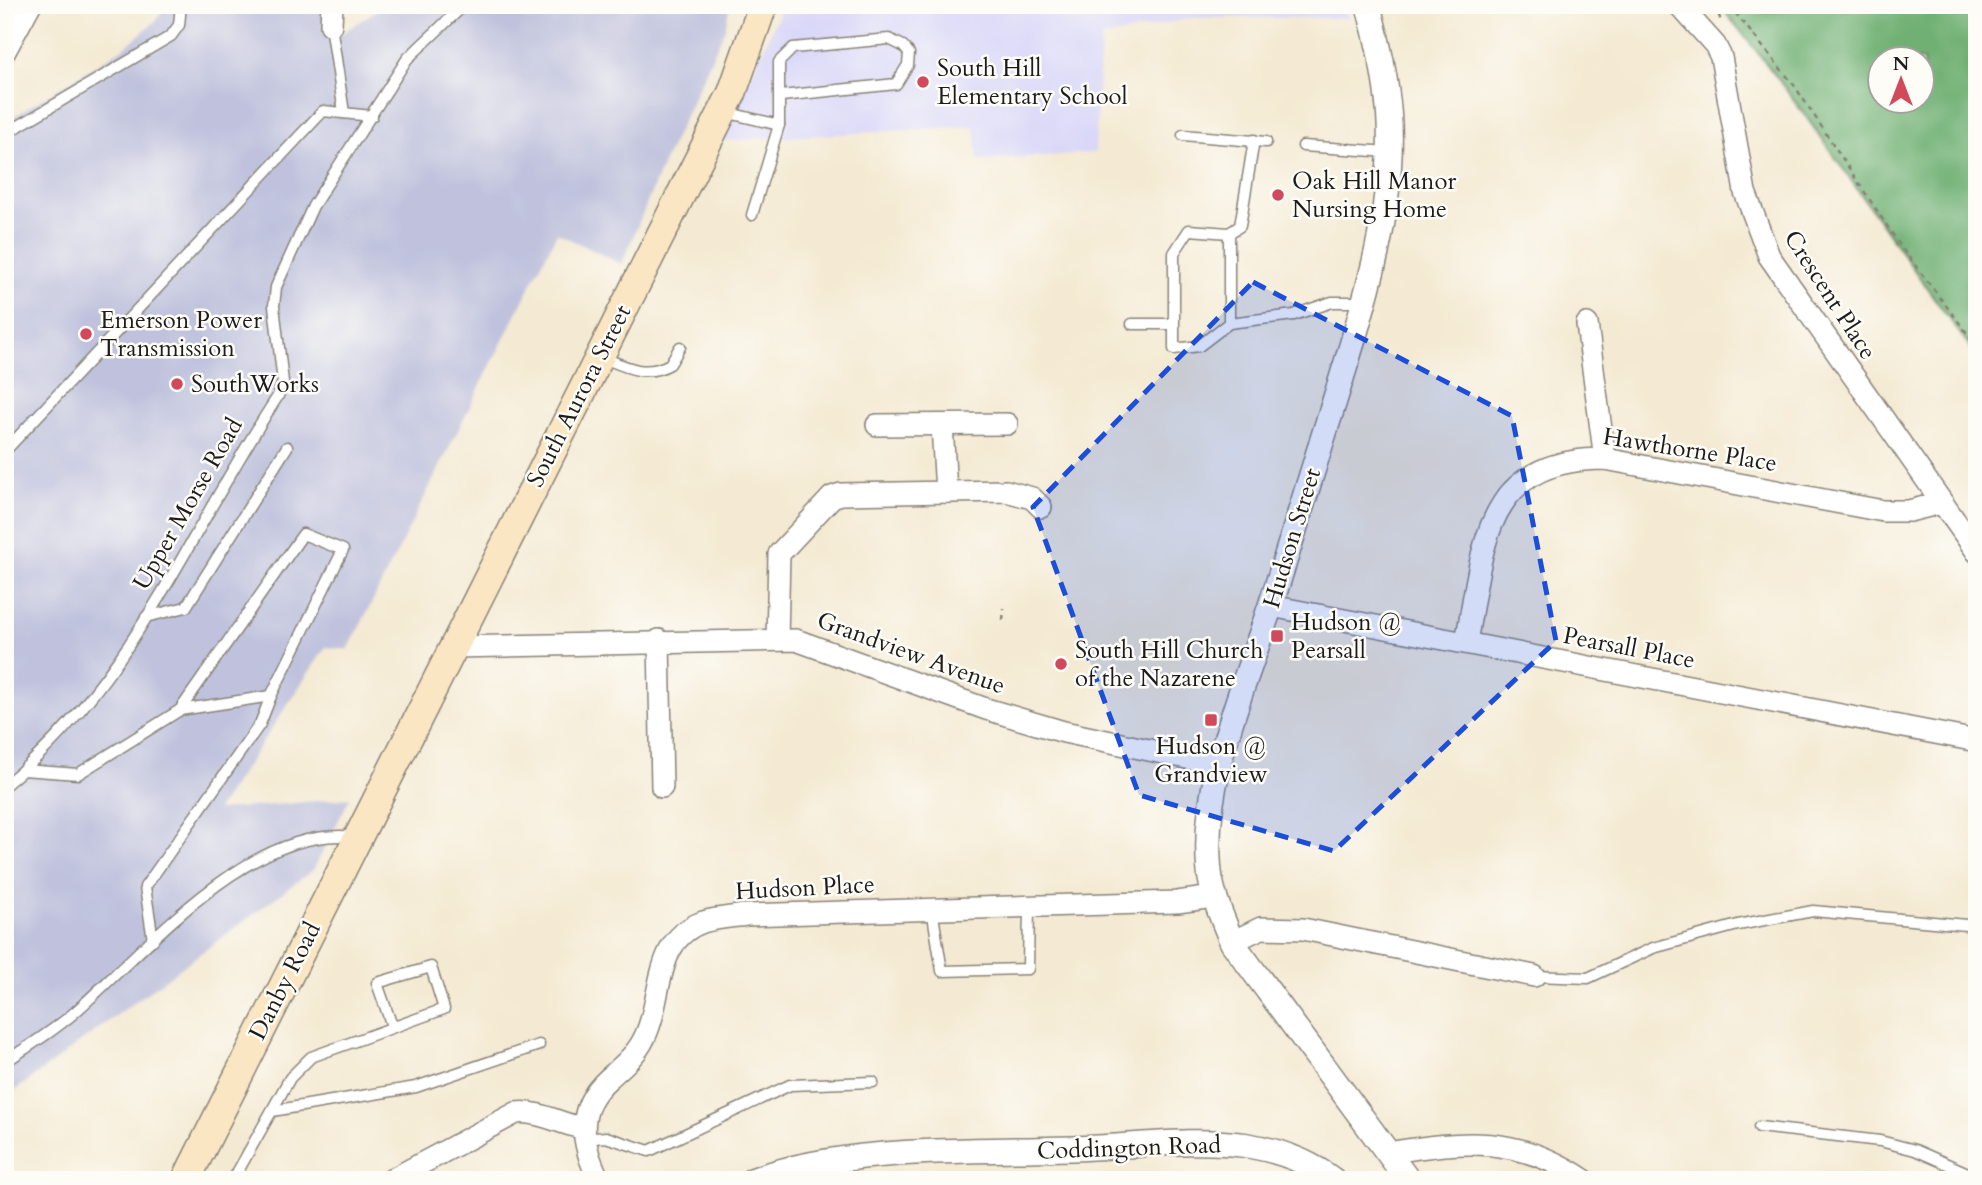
<svg xmlns="http://www.w3.org/2000/svg" width="1982" height="1185" viewBox="0 0 1982 1185" font-family="Cardo,serif">
<rect width="100%" height="100%" fill="#fdfcf7"/>
<filter id="ink" filterUnits="userSpaceOnUse"><feTurbulence type="fractalNoise" baseFrequency=".0143" numOctaves="2"/><feDisplacementMap in="SourceGraphic" scale="14" xChannelSelector="R" yChannelSelector="G"/><feConvolveMatrix kernelMatrix="1 2 1 2 8 2 1 2 1" color-interpolation-filters="sRGB"/></filter>
<filter id="wash" filterUnits="userSpaceOnUse"><feTurbulence type="fractalNoise" baseFrequency=".00686" numOctaves="4" result="noise"/><feDisplacementMap in="SourceGraphic" scale="28" xChannelSelector="R" yChannelSelector="G"/><feGaussianBlur stdDeviation="1.57" result="paint"/><feColorMatrix in="noise" values="0 0 0 0 0 0 0 0 0 0 0 0 0 0 0 0 0 1.4 0 .05"/><feComposite in="paint" operator="in"/></filter>
<g filter="url(#wash)">
<rect width="100%" height="100%" fill="#f4ead3"/>
<path fill="#d9d7f8" d="M779,5H1345L1348,18H1191L1101,38L1095,153L978,160L975,126L720,141L779,15Z"/>
<path fill="#c0c2dd" d="M165,5H330L331,41L384,5H730L725,29L662,166L622,264L557,233L348,650L326,647L217,810L350,798L313,870L5,1098V122L125,47L157,20Z"/>
<path fill="#6fb073" stroke="#466648" stroke-width="2" fill-rule="evenodd" d="M1719,5H1977V356C1889,241 1813,116 1719,5ZM1881,60H1923V102H1881Z"/>
</g>
<g filter="url(#ink)">
<g fill="none" stroke-linecap="round" stroke-linejoin="round">
<g stroke="#888378" stroke-width="13">
<g id="service">
<path d="M331,25L344,113"/>
<path d="M725,112L779,125V62L793,48L889,39L903,46L909,53L908,65L896,84L781,96"/>
<path d="M5,134L171,36L179,25L181,5"/>
<path d="M1183,135L1266,142"/>
<path d="M1254,140L1240,226L1229,233V323L1294,315L1332,302H1363"/>
<path d="M1303,146L1389,152"/>
<path d="M752,215L779,125"/>
<path d="M1229,323L1199,346L1174,349V253L1189,230L1229,233"/>
<path d="M1132,324H1173"/>
<path d="M602,357C626,367 645,378 670,364L680,347"/>
<path d="M5,451L323,111L372,116"/>
<path d="M146,617L186,607L287,447"/>
<path d="M180,710L271,696"/>
<path d="M23,770L78,774L180,710L303,534L343,550L271,696L260,724L145,887L153,940"/>
<path d="M5,785C131,684 191,528 278,396L283,382L274,306L276,287L313,206L407,59L464,5"/>
<path d="M932,909L942,971L1028,969L1029,906"/>
<path d="M1534,976L1588,978L1653,948L1738,925L1813,911L1977,926"/>
<path d="M5,1062C28,1046 54,1031 75,1012C147,949 250,823 356,837"/>
<path d="M272,1111L416,1087L539,1045"/>
<path d="M1759,1127L1880,1141L1915,1150L1977,1177"/>
<path d="M583,1139L606,1137L649,1151L790,1085L873,1082"/>
<path d="M233,1180L290,1078L311,1057L444,1009L431,967L377,983L392,1026"/>
</g>
</g>
<g stroke="#888378" stroke-width="24">
<g id="minor">
<path d="M1679,5L1715,45L1721,57L1745,192L1769,256L1977,552"/>
<path d="M331,25L332,5"/>
<path d="M5,51L30,5"/>
<path d="M1587,324L1605,459"/>
<path d="M877,425L1007,424"/>
<path d="M942,425L946,492"/>
<path d="M1271,606L1977,741"/>
<path d="M659,640L662,787"/>
<path d="M777,640L779,554L832,497L841,494L1006,491L1032,498L1041,507"/>
<path d="M1466,642C1484,547 1482,459 1605,459L1883,511H1909L1941,503"/>
<path d="M453,647L796,640L986,709L1064,732L1220,765"/>
<path d="M1232,942L1261,928L1303,929L1534,976"/>
<path d="M1388,1153C1464,1140 1518,1135 1584,1180"/>
<path d="M391,1180L516,1113C537,1110 561,1124 582,1128"/>
<path d="M599,1180C581,1143 575,1109 608,1079C620,1068 633,1058 641,1044C665,1005 650,940 703,922C717,918 732,917 746,915L1177,902L1214,897"/>
</g>
</g>
<g stroke="#888378" stroke-width="27">
<g id="tertiary">
<path d="M1368,5C1378,41 1386,77 1389,114C1396,214 1361,315 1332,409C1310,478 1290,547 1267,616C1241,696 1202,781 1209,867C1211,893 1222,918 1232,942L1408,1180"/>
<path d="M753,1180C847,1145 984,1152 1085,1148C1137,1146 1194,1138 1245,1145C1277,1150 1308,1161 1333,1180"/>
</g>
</g>
<g stroke="#888378" stroke-width="31">
<path id="secondary" d="M186,1180L732,93L763,5"/>
</g>
<g stroke="#888378" stroke-width="2.5" stroke-dasharray="5 5" stroke-linecap="butt">
<path d="M1716,5L1721,22"/>
<path d="M1729,5L1794,85L1901,247L1977,346"/>
<path d="M1003,620L1004,608"/>
</g>
<use href="#service" stroke="#fff" stroke-width="10"/>
<use href="#minor" stroke="#fff" stroke-width="21"/>
<use href="#tertiary" stroke="#fff" stroke-width="24"/>
<use href="#secondary" stroke="#fbe6c4" stroke-width="28"/>
</g>
</g>
<path fill="#1d4ed8" fill-opacity="0.2" stroke="#1d4ed8" stroke-width="5" stroke-dasharray="14 9" stroke-linejoin="round" d="M1253,282L1512,416L1556,641L1334,851L1139,795L1033,507Z"/>
<g fill="#d1495b" stroke="#fdfcf7" stroke-width="2.5">
<circle cx="923" cy="82" r="7"/>
<circle cx="1278" cy="195" r="7"/>
<circle cx="86" cy="334" r="7"/>
<circle cx="177" cy="384" r="7"/>
<rect x="1270" y="629" width="14" height="14" rx="3.5"/>
<circle cx="1061" cy="664" r="7"/>
<rect x="1204" y="713" width="14" height="14" rx="3.5"/>
</g>
<g text-anchor="middle" dominant-baseline="central" stroke-width="5" stroke-linejoin="round" paint-order="stroke">
<g font-size="24" fill="#1c1c1c" stroke="#fdfcf7" text-anchor="start">
<text x="937" y="68">South Hill<tspan x="937" dy="28">Elementary School</tspan></text>
<text x="1292" y="181">Oak Hill Manor<tspan x="1292" dy="28">Nursing Home</tspan></text>
<text x="100" y="320">Emerson Power<tspan x="100" dy="28">Transmission</tspan></text>
<text x="191" y="384">SouthWorks</text>
<text x="1291" y="622">Hudson @<tspan x="1291" dy="28">Pearsall</tspan></text>
<text x="1075" y="650">South Hill Church<tspan x="1075" dy="28">of the Nazarene</tspan></text>
<text x="1211" y="746" text-anchor="middle">Hudson @<tspan x="1211" dy="28">Grandview</tspan></text>
</g>
<g font-size="24" fill="#1c1c1c" stroke="#fdfcf7">
<text transform="translate(1830 295) rotate(57)">Crescent Place</text>
<text transform="translate(579 396) rotate(-63)">South Aurora Street</text>
<text transform="translate(1690 450) rotate(9)">Hawthorne Place</text>
<text transform="translate(188 504) rotate(-60)">Upper Morse Road</text>
<text transform="translate(1292 538) rotate(-73)">Hudson Street</text>
<text transform="translate(1629 648) rotate(11)">Pearsall Place</text>
<text transform="translate(911 653) rotate(20)">Grandview Avenue</text>
<text transform="translate(805 888) rotate(-3)">Hudson Place</text>
<text transform="translate(285 981) rotate(-63)">Danby Road</text>
<text transform="translate(1129 1148) rotate(-2)">Coddington Road</text>
</g>
</g>
<rect width="1982" height="1185" fill="none" stroke="#fdfcf7" stroke-width="28"/>
<g transform="translate(1901 80)"><circle r="33" fill="#fdfcf7" stroke="#a3a29f" stroke-width="2"/>
<path d="M0-5L12 26L0 18L-12 26Z" fill="#d1495b"/>
<text y="-10" font-size="19" font-weight="bold" text-anchor="middle" fill="#1c1c1c">N</text>
</g>
</svg>
